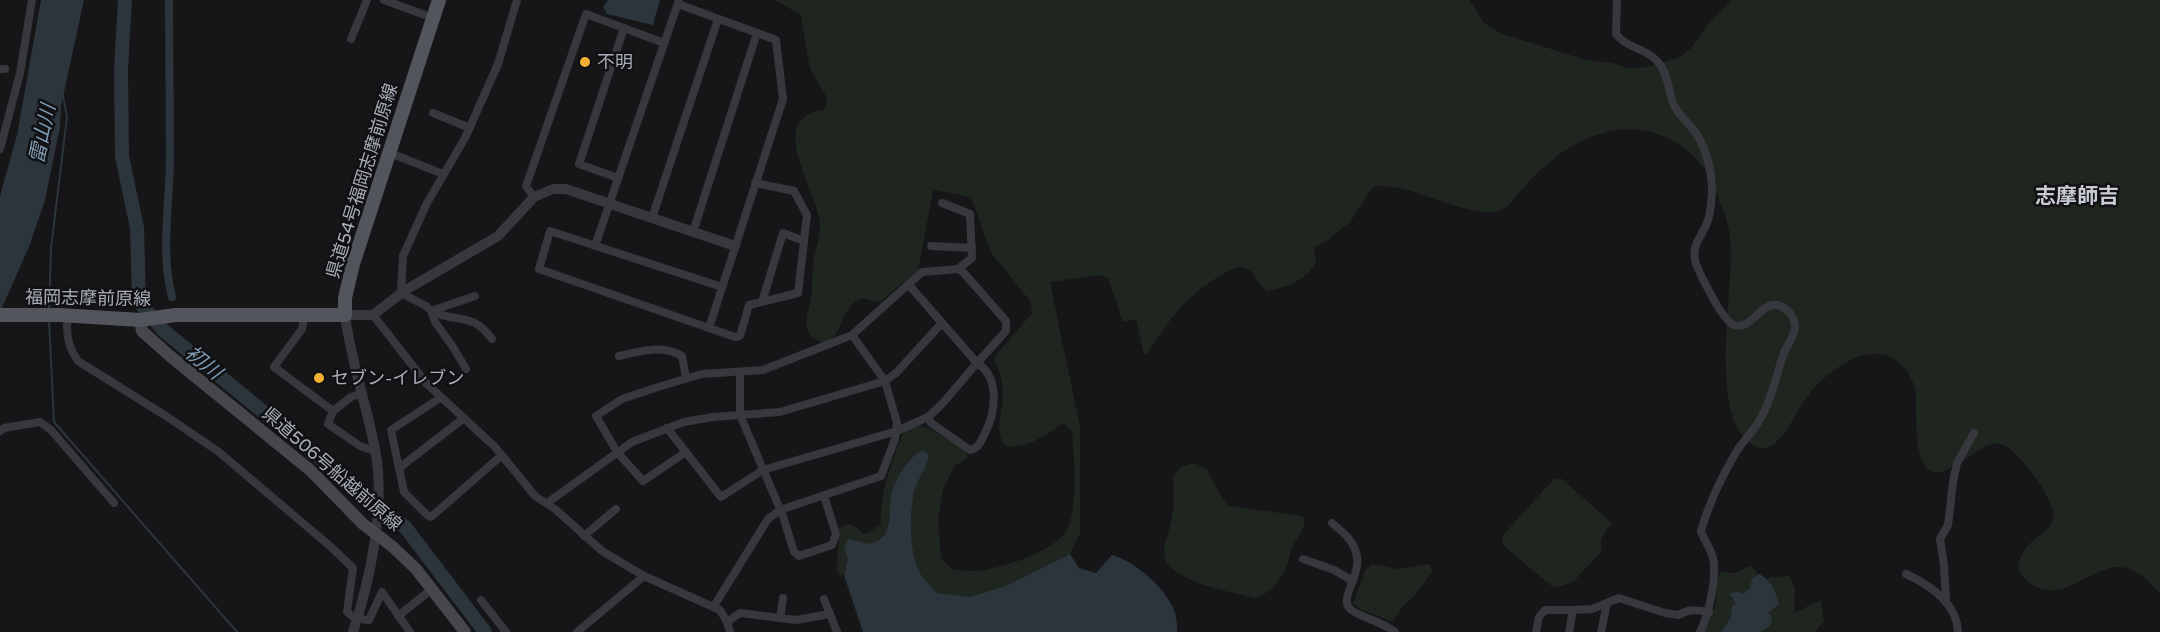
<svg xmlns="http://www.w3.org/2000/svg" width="2160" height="632" viewBox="0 0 2160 632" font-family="'Varela Round','Noto Sans JP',sans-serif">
<rect width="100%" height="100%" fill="#161618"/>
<g fill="#1e261f">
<path d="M775,0H1470L1483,22L1500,33L1586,60L1613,63L1627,68L1647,67L1680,57L1691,48L1707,25L1732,0H2160V594C2153,586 2146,577 2136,572C2099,550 2069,609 2031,584C2026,581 2022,575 2018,571C2019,538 2050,537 2053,519C2056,500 2019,450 2001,444C1996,443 1992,444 1987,445C1977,451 1949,471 1940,472C1909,476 1919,407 1915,389C1913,380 1908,372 1902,365C1872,336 1827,370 1807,397C1792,416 1773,474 1742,435C1713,399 1732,293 1731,247C1730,225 1722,207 1714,186C1703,159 1676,137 1647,131C1610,123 1571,142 1544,167C1530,178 1519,194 1507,207C1475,227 1410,179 1373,187L1350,222L1328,240L1315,247L1314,251L1316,262C1307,280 1286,288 1267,291C1259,285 1254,271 1245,268C1230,263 1189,297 1179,309C1167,323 1157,340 1146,355H1144L1136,319L1123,322L1108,278L1101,275L1050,282L1080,427V533L1070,554L1008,585L970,597L937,593C931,586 923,579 919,571C909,548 909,513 915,489C919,477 927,468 929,455L921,450L889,513V526L882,539L848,559L844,575H840L837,572C836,556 840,544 839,528L849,524L856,527L863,534L870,532L881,523C879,492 892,464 902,435L907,429L915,425L932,430L967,451V459L954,466L943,490L938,519L941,558L953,570C963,570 975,572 985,570C1007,566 1052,551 1065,533C1079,514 1074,455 1072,431L1063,423C1047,435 1027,449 1006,446C991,433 1007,402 1002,382C1001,375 997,367 994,360L996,355L1032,313L1031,302L991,253L971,197L935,190L933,192L918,270L880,302C872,302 865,296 858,300C839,309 841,350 818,341C813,339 808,334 807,328C805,319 810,306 811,297C813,286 812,275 813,265C814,252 821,237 820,224C818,191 763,117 824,110L827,103L825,94L810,69L801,15Z"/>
<path d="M1195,463L1207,470L1222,498L1228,506L1296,515L1303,517L1305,520C1304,530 1297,538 1293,546C1290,552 1290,558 1287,565C1282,579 1270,594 1255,598C1233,592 1166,582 1164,553C1164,542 1170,529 1172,517C1175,503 1173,490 1173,476L1182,466Z"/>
<path d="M1555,478L1562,479L1612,523C1604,533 1598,539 1602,551L1573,582L1554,588L1503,545L1502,536Z"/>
<path d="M1372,564L1398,569L1430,564L1432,572L1414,596L1403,606L1394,620L1391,621L1360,609L1353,603L1366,569Z"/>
<path d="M1750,566L1757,572V579L1738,604L1725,632H1703L1715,608L1718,578L1720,572L1735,573Z"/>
<path d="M1790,576L1795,590L1794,613L1821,600L1824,621L1815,632H1756L1766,584L1769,577Z"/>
</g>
<g fill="#2c353c">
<path d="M41,0H84L61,106L60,127L45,200L29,247L0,312V196L17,135Z"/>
<path d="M608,0H660L653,25L607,14L603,7Z"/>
<path d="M922,450L929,454C928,467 919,476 915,489C909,512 909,548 919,571C923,579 931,586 937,593L970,597L1008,585L1070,554L1079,568L1096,573L1112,555C1135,561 1168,590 1175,613C1177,619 1177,626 1177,632H863L844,575L848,559L844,547L849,539L869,544C873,543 879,541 882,538C893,527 888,506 892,492C896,476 908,459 922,450Z"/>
<path d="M1759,574C1771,579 1776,593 1779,604L1768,613L1772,617L1770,626L1760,632H1721L1731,617L1732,606L1736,603L1729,593L1738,592L1742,594L1750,588L1752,579Z"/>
</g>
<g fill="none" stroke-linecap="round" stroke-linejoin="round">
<g stroke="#2c353c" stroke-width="2">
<path d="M49,311L51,248L67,117L63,96"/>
<path d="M49,320L54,422L237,632"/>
</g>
<path stroke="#2c353c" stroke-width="8" d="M169,0C169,52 170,104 170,156C170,203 160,250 172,297"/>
<path stroke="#2c353c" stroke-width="14" d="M125,0L121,69L122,156L137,228L139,302L164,331L406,528L485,632"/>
<g stroke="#37383d" stroke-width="8">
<path d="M384,0L433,18"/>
<path d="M1617,0L1616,34C1626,48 1646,48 1657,61C1668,72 1668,89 1673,103C1677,113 1685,120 1692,128C1706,145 1712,170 1712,192C1711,202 1711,213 1707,223C1701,238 1690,246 1696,264C1701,276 1723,322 1734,325C1755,332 1764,289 1788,311C1792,315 1795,321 1795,327C1794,338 1786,346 1783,356C1776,376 1772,398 1762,416C1756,428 1746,438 1738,449C1723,474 1709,503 1701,531C1704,540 1711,549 1713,558C1717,578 1709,614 1700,632"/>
<path d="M678,4L776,40L783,99L709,328"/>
<path d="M351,39L367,0"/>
<path d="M0,69H5"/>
<path d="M433,113L470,128"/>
<path d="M0,149L20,73L32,0"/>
<path d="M390,153L443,174"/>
<path d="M618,178L579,164L624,28"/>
<path d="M534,197L526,186L586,14L664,43"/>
<path d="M652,218L718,19"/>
<path d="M693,232L757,33"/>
<path d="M595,246L679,0"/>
<path d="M931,246L972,248"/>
<path d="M722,287L550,231L539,269L735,337L740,336L749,305L798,293L807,215L794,191L755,183"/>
<path d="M762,302L783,233L804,241"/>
<path d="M431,311C459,324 471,311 492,339"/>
<path d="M431,311L475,296"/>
<path d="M305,315L302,329L274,367L333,411L351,397L360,394"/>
<path d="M373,315L427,384L495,447L535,496L555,509L602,551L644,576L720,610L727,622L730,632"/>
<path d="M68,316C65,333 68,347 78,361L166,416L219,452L331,547L353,568L347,612C354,619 360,619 369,620L382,592L410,632"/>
<path d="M619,356C641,351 662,344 682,356L686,378"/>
<path d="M466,369L453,347L435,322L431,311L426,306L401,293L403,256L427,203L465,138L498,64L517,0"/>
<path d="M740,372V415L783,516L794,552L799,556L832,545L836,534L824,496"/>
<path d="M440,398L391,430L404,492L427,515L431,517L502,455"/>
<path d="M333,411L328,424L360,446L375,451"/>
<path d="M928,417L931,423L970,450C979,448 981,441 985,433C996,412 1000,377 977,363L1006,331V321L963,272L958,269"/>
<path d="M667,428L721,497L763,470L897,431L928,417L942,404L977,363L909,285"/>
<path d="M0,431L4,428L40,422L51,430L114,503"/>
<path d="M686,452L643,481L617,452L596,416L622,399L658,387L702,374L763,370L852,335L922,272L958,269L972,258L970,214L942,203"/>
<path d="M399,468L464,418"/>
<path d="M547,503L632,442L684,422L713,417L780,412L885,381L896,373L942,323"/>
<path d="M1332,523C1337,528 1345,533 1349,539C1373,569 1336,594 1350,609C1357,616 1383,622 1395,632"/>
<path d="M584,536L616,509"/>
<path d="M1303,559L1334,570L1353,581"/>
<path d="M1906,574C1930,585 1957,603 1958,632"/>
<path d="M824,599L837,632"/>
<path d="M481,600L506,632"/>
<path d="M1946,601L1944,566L1940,539L1948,525L1953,482L1957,463L1974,433"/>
<path d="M714,606L768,519L780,510L881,476L895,439L897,423L885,381L852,335"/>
<path d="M398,616L432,589"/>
<path d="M780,618L783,598"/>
<path d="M727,622L740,613L796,620L830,614"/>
<path d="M577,632L644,576"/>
<path d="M1536,632L1539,617L1545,610H1573"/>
<path d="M1569,632L1573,610L1592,609L1619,598L1665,613L1679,615C1689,608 1697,610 1709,612"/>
<path d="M1601,632L1607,603"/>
</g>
<path stroke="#37383d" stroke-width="10" d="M353,632C370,580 385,510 376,455C368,408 351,363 345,315H373L404,291L498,236L534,197L553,189H566L735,246"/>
<path stroke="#45474d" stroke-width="12" d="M140,320L142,331L170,356L310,470L363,524L393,547L416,569L465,632"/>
<path stroke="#53555c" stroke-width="14" d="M0,315H60L140,320L175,315H345V298L353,264L439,0"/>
</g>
<g fill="#f2b134" stroke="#111113" stroke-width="2">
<circle cx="585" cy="62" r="6"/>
<circle cx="319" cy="378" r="6"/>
</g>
<g text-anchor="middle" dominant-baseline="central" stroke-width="5" stroke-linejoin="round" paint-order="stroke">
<g font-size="18" fill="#a8adb8" stroke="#111113" text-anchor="start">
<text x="597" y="62">不明</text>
<text x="331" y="378">セブン-イレブン</text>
</g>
<g font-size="18" fill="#a8adb8" stroke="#111113">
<text transform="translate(362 181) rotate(-73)">県道54号福岡志摩前原線</text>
<text transform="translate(88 298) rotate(1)">福岡志摩前原線</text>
<text transform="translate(332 469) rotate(41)">県道506号船越前原線</text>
</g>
<g font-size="20" font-style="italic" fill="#7f9bb3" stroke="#111113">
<text transform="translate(43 134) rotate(-78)">雷山川</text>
<text transform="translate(203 363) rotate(39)">初川</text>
</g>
<g font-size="21" font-weight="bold" fill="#c9ccd4" stroke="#111113">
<text x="2077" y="196">志摩師吉</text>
</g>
</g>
</svg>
